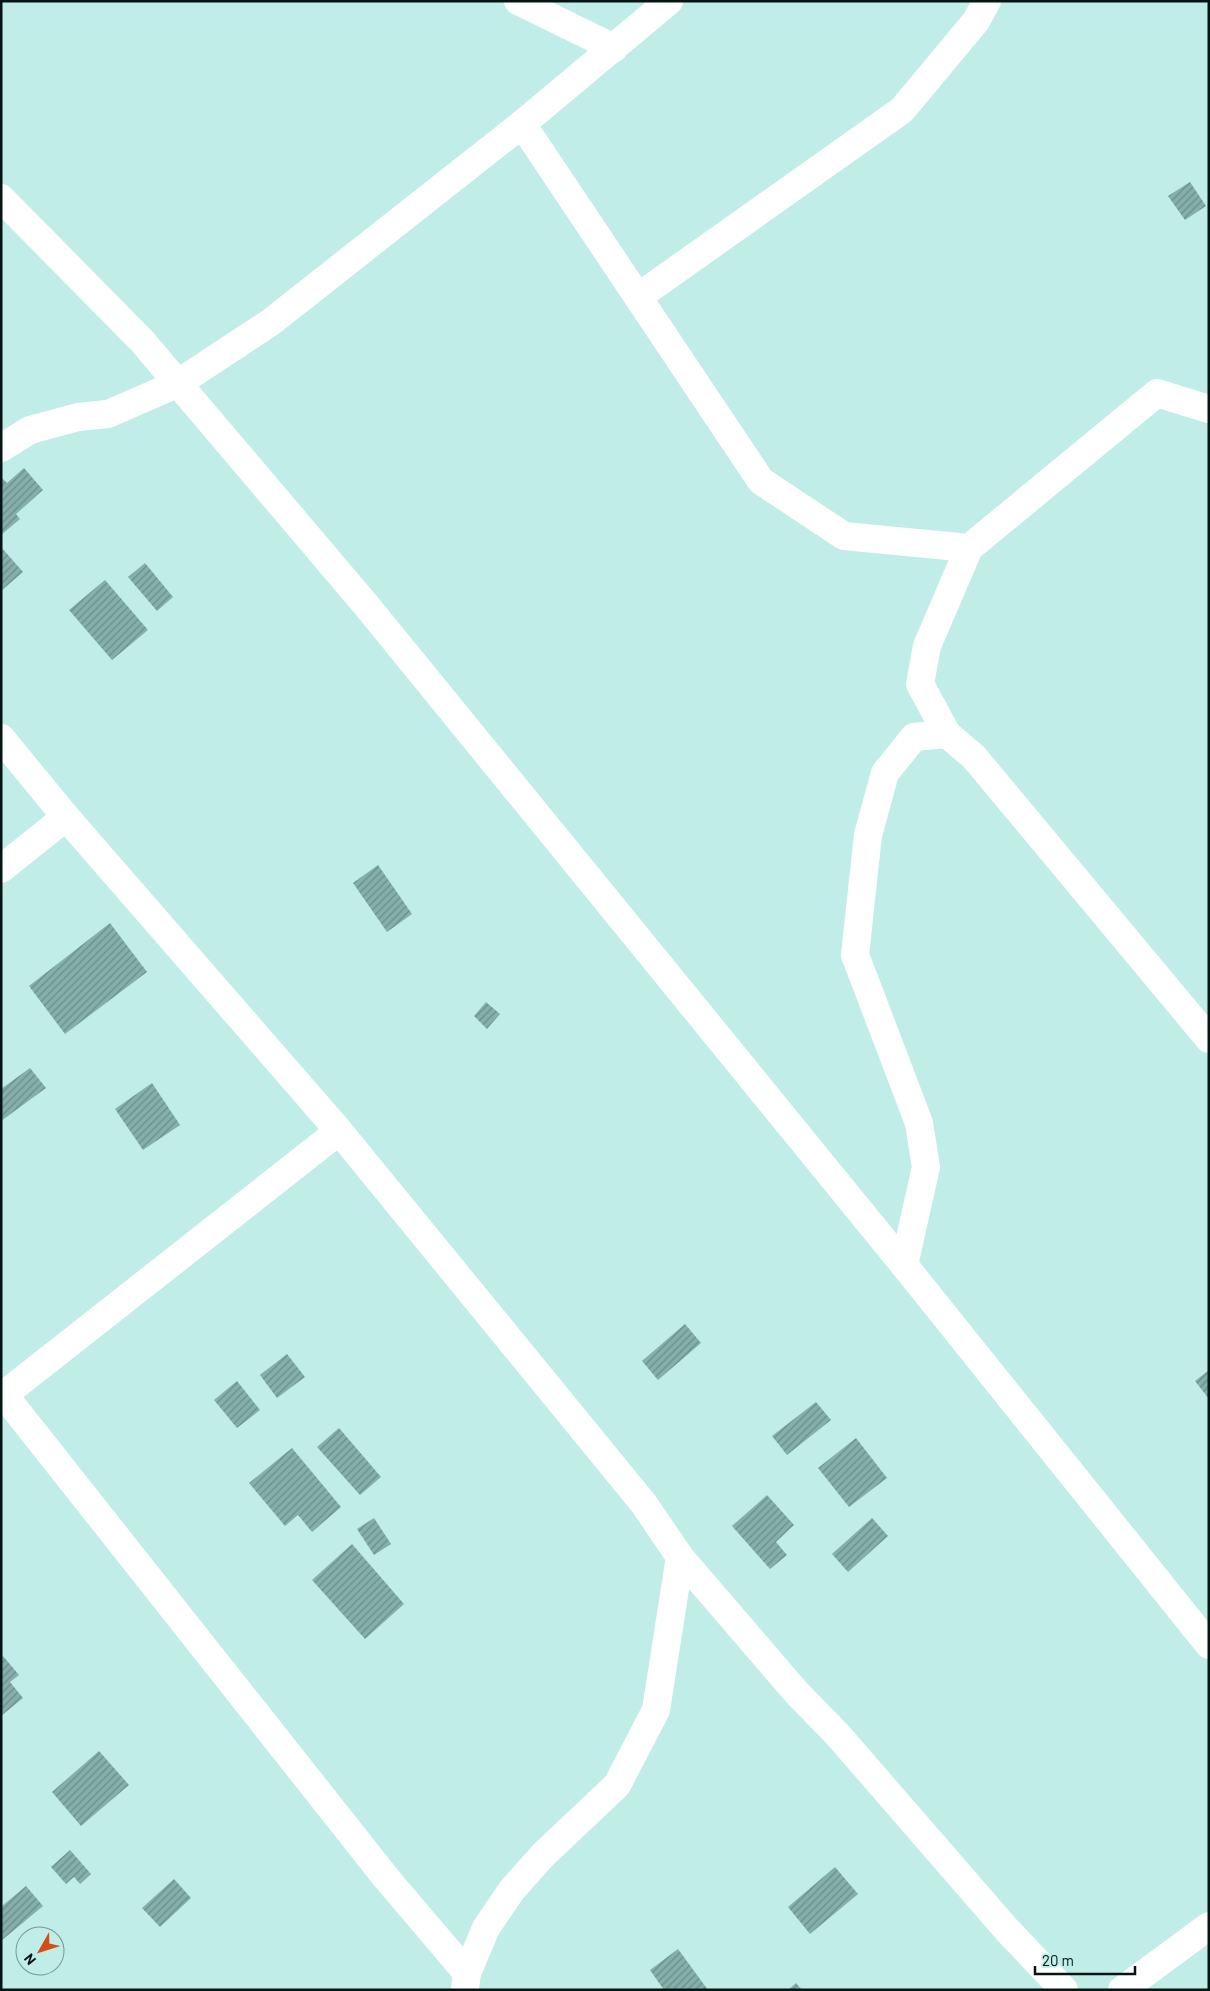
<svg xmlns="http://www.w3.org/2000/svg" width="1210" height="1991" viewBox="0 0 1210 1991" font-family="Barlow,sans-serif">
<defs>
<pattern id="building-hatch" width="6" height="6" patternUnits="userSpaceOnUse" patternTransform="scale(1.25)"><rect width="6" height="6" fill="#85afab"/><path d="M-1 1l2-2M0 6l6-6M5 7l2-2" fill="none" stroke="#6b8d8a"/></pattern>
</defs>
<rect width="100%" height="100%" fill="#c1ede9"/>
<g fill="url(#building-hatch)">
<path d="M1190,182L1206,206L1185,220L1168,196Z"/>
<path d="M24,468L43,490L16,514L20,519L1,535V477L7,483Z"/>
<path d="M1,547L23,572L1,591Z"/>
<path d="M145,563L173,597L157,611L128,577Z"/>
<path d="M105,580L148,630L112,660L69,610Z"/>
<path d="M378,865L412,914L387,932L353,883Z"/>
<path d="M110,923L147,972L65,1034L29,986Z"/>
<path d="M486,1002L500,1014L487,1029L474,1016Z"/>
<path d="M30,1068L46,1088L1,1121V1089Z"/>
<path d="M152,1083L180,1125L143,1150L115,1109Z"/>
<path d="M685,1324L701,1343L658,1380L642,1361Z"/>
<path d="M287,1354L305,1377L277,1398L260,1375Z"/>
<path d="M1209,1370V1399L1195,1381Z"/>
<path d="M237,1381L260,1410L237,1428L214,1400Z"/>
<path d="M816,1402L831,1420L787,1455L772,1436Z"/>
<path d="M339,1428L381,1477L360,1495L317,1447Z"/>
<path d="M856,1438L887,1478L849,1507L818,1468Z"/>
<path d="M292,1448L341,1507L312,1532L298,1515L285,1526L249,1483Z"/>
<path d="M767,1495L794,1525L776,1542L787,1555L770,1569L732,1526Z"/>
<path d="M374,1518L391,1544L374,1555L357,1529Z"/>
<path d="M872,1518L888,1536L848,1572L832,1554Z"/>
<path d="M352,1544L404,1604L365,1639L312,1580Z"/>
<path d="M3,1656L19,1675L10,1682L23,1698L1,1716V1658Z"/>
<path d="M99,1751L129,1785L81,1826L52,1792Z"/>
<path d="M70,1850L91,1874L80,1884L74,1877L66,1884L51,1867Z"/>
<path d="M835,1867L858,1894L810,1934L788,1907Z"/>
<path d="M174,1879L191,1898L160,1927L142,1908Z"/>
<path d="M26,1886L43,1906L1,1941V1907Z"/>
<path d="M678,1949L708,1990H664L650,1970Z"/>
<path d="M796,1983L802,1990H788Z"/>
</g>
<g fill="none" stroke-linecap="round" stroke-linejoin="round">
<g stroke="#fff" stroke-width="28">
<path d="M518,1L614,48"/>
<path d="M522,124L761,481L844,536L969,548L1157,393L1209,409"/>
<path d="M1,198L142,341L366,605L904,1265L1209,1645"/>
<path d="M638,297L902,110L976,21L987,1"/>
<path d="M1,448L30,430L78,417L108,414L177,384L271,322L522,124L669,1"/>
<path d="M947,734L920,684L927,646L969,548"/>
<path d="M1,738L66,817L339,1131L644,1504L680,1557L796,1692L837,1734L1008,1931L1064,1990"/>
<path d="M1,869L66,817"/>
<path d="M904,1265L926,1167L919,1123L855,955L868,835L885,773L914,737L947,734L974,757L1209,1039"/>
<path d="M4,1395L387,1879L467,1973"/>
<path d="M1,1397L339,1131"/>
<path d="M465,1988L467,1973L486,1928L511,1891L543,1855L617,1785L656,1710L680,1557"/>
<path d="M1122,1990L1209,1926"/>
</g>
</g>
<rect width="1210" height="1991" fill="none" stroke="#051514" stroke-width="5"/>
<g transform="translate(40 1951) rotate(231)"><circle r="24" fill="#c1ede9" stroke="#769794"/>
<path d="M0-4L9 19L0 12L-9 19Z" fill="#d44e15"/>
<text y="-8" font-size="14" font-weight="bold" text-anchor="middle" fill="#051514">N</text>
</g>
<path d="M1035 1966v8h100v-8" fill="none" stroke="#051514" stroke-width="2.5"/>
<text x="1042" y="1966" font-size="15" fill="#051514" stroke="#c1ede9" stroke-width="4" paint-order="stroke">20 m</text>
</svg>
